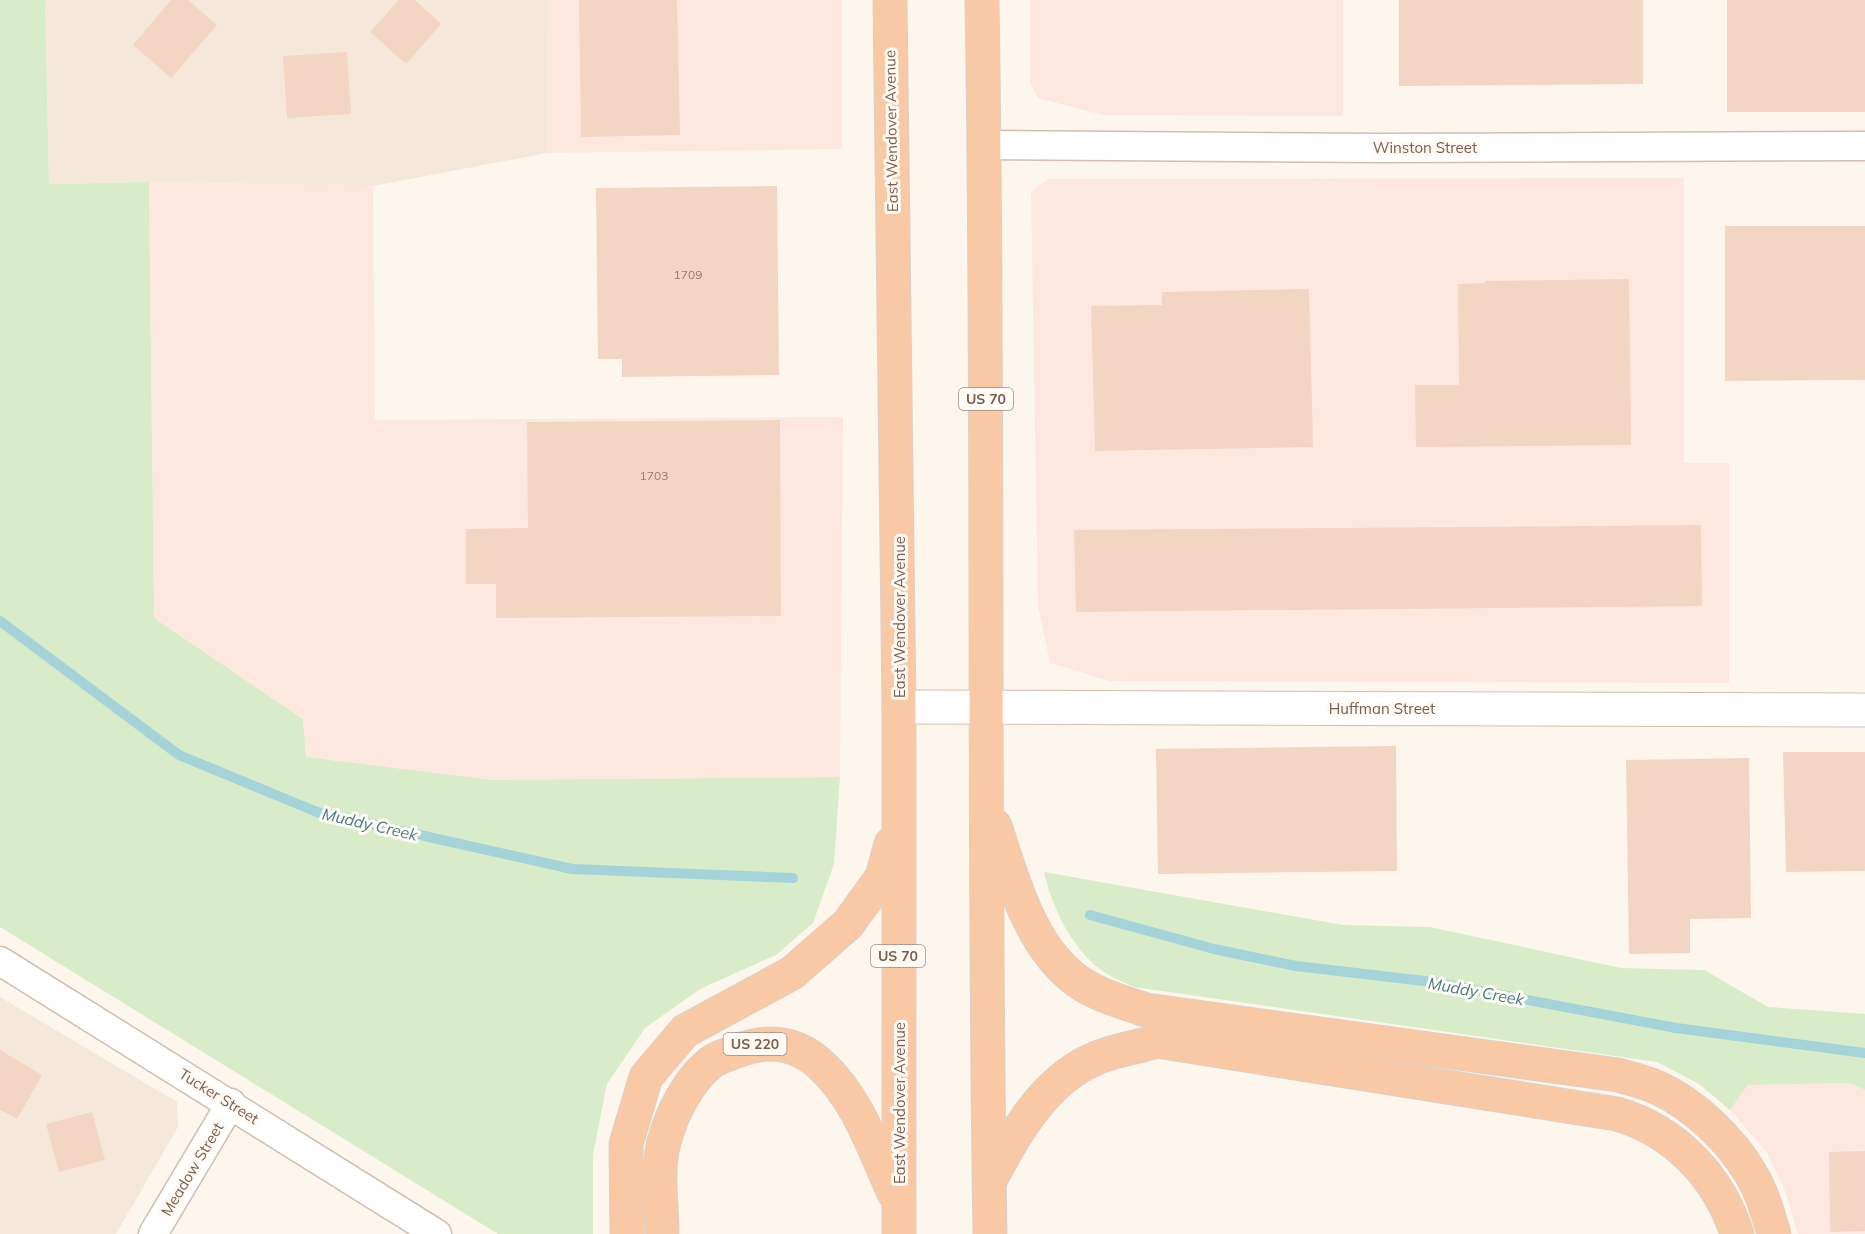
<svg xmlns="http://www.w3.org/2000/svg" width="1865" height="1234" viewBox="0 0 1865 1234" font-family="Mulish,sans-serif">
<rect width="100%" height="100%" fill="#fdf6ec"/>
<g fill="#f5e8da">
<path d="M45,0H548L547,153L373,186L149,182L49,184Z"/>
<path d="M0,997L177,1102L178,1127L116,1234H0Z"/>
</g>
<g fill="#fde8e0">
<path d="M548,0H842V149L547,153Z"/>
<path d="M1030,0H1343V116L1102,115L1038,98L1030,83Z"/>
<path d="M1684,178V463H1729V683L1110,681L1050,663L1038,606L1031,192L1048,179Z"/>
<path d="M149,182L373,186L375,420L843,417L840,777L492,780L306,757L303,719L154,618Z"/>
<path d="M1849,1083L1865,1090V1234H1798L1785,1191L1767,1153L1730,1110L1748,1085Z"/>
</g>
<g fill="#d8ecc9">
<path d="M0,0H45L49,184L149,182L154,618L303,719L306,757L492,780L840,777L834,864L813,923L776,955L700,989L645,1028L607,1084L593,1155V1234H498L0,927Z"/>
<path d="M1044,872L1343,925L1430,927L1621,968L1704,970L1768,1007L1865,1014V1090L1849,1083L1748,1085L1730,1110L1699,1084L1657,1062L1134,987C1123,982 1110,977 1100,969C1071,947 1052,907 1044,872Z"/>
</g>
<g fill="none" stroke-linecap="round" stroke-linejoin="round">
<g stroke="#a5d3da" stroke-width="10">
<path d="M0,621L179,755L317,812L572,869L793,878"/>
<path d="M1090,915L1214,949L1296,966L1433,982L1676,1028L1865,1053"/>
</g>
</g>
<g fill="#f3d5c3">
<path d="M171,0H188L217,25L171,78L133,45Z"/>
<path d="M399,0H415L441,24L406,64L370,32Z"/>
<path d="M579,0H677L680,135L581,137Z"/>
<path d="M1399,0H1643V84L1399,86Z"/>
<rect x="1727" y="0" width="138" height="112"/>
<path d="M347,52L351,114L287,118L283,56Z"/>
<path d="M777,186L779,375L622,377V359H598L596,188Z"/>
<path d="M1725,226H1865V380L1725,381Z"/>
<path d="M1629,279L1631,445L1416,447L1415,385H1459L1458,284L1485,283V281Z"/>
<path d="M1309,289L1313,447L1095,451L1091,306L1162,305V292Z"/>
<path d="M780,420L781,616L496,618V584H466V529L528,528L527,422Z"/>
<path d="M1701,525L1702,606L1076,612L1074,530Z"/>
<path d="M1396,746L1397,871L1158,874L1156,749Z"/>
<path d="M1783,752H1865V871L1786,872Z"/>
<path d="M1749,758L1751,918L1690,919V953L1629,954L1626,760Z"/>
<path d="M0,1050L42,1075L17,1119L0,1110Z"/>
<path d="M92,1112L105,1160L59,1172L46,1124Z"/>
<path d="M1865,1151V1231L1830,1232L1829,1152Z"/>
</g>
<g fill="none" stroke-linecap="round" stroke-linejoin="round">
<g stroke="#d1beb0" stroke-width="31">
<g id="minor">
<path d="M985,145L1379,148L1865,146"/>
<path d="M0,961L437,1234"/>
<path d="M153,1234L231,1103"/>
</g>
</g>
<g stroke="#d1beb0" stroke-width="35">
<path id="tertiary" d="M899,707L1865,710"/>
</g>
<g stroke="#dad1cd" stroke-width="35">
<g id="trunk">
<path d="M890,0L899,707V1234"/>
<path d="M982,0C989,411 983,823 990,1234"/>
<path d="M995,826C1012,877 1028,940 1071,976C1092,994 1120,1001 1146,1010L1618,1075C1631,1079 1645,1082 1658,1088C1694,1104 1731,1140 1751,1174C1762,1192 1768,1214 1774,1234"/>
<path d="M990,1180C1016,1132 1045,1078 1099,1057C1117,1050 1138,1047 1157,1041L1617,1114C1675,1131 1719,1177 1737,1234"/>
<path d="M627,1234L626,1144L646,1077L685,1031L792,973L848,924L882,877L891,844"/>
<path d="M662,1234C662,1205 656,1171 664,1142C671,1115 689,1078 713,1061C719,1057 727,1055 734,1052C766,1039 796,1041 822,1066C858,1099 874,1150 894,1193"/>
</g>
</g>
<use href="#minor" stroke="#fff" stroke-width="28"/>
<use href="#tertiary" stroke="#fff" stroke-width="33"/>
<use href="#trunk" stroke="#f9c8a4" stroke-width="33"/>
</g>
<g text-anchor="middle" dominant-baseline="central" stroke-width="6" stroke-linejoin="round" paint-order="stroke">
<g font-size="12" fill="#987a6a">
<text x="688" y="274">1709</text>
<text x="654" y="475">1703</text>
</g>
<g fill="#fffaf3" stroke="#a28b7f" stroke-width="1.5">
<rect x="959" y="388" width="54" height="22" rx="4.5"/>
<rect x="871" y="945" width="54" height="22" rx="4.5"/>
<rect x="723.5" y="1033" width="63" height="22" rx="4.5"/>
</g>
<g font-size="14" font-weight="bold" fill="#7a5c4d">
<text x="986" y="399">US 70</text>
<text x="898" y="956">US 70</text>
<text x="755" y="1044">US 220</text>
</g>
<g font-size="15" fill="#7a5c4d" stroke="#fffaf3">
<text transform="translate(891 131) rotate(-91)">East Wendover Avenue</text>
<text x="1425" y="147">Winston Street</text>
<text transform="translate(899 617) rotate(-90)">East Wendover Avenue</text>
<text x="1382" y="708">Huffman Street</text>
<text transform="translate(219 1096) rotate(32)">Tucker Street</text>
<text transform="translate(899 1103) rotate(-90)">East Wendover Avenue</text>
<text transform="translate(192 1169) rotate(-59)">Meadow Street</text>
</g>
<g font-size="16" font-style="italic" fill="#437c86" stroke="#fffaf3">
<text transform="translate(370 824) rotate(13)">Muddy Creek</text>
<text transform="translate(1476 991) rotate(10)">Muddy Creek</text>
</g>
</g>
</svg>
